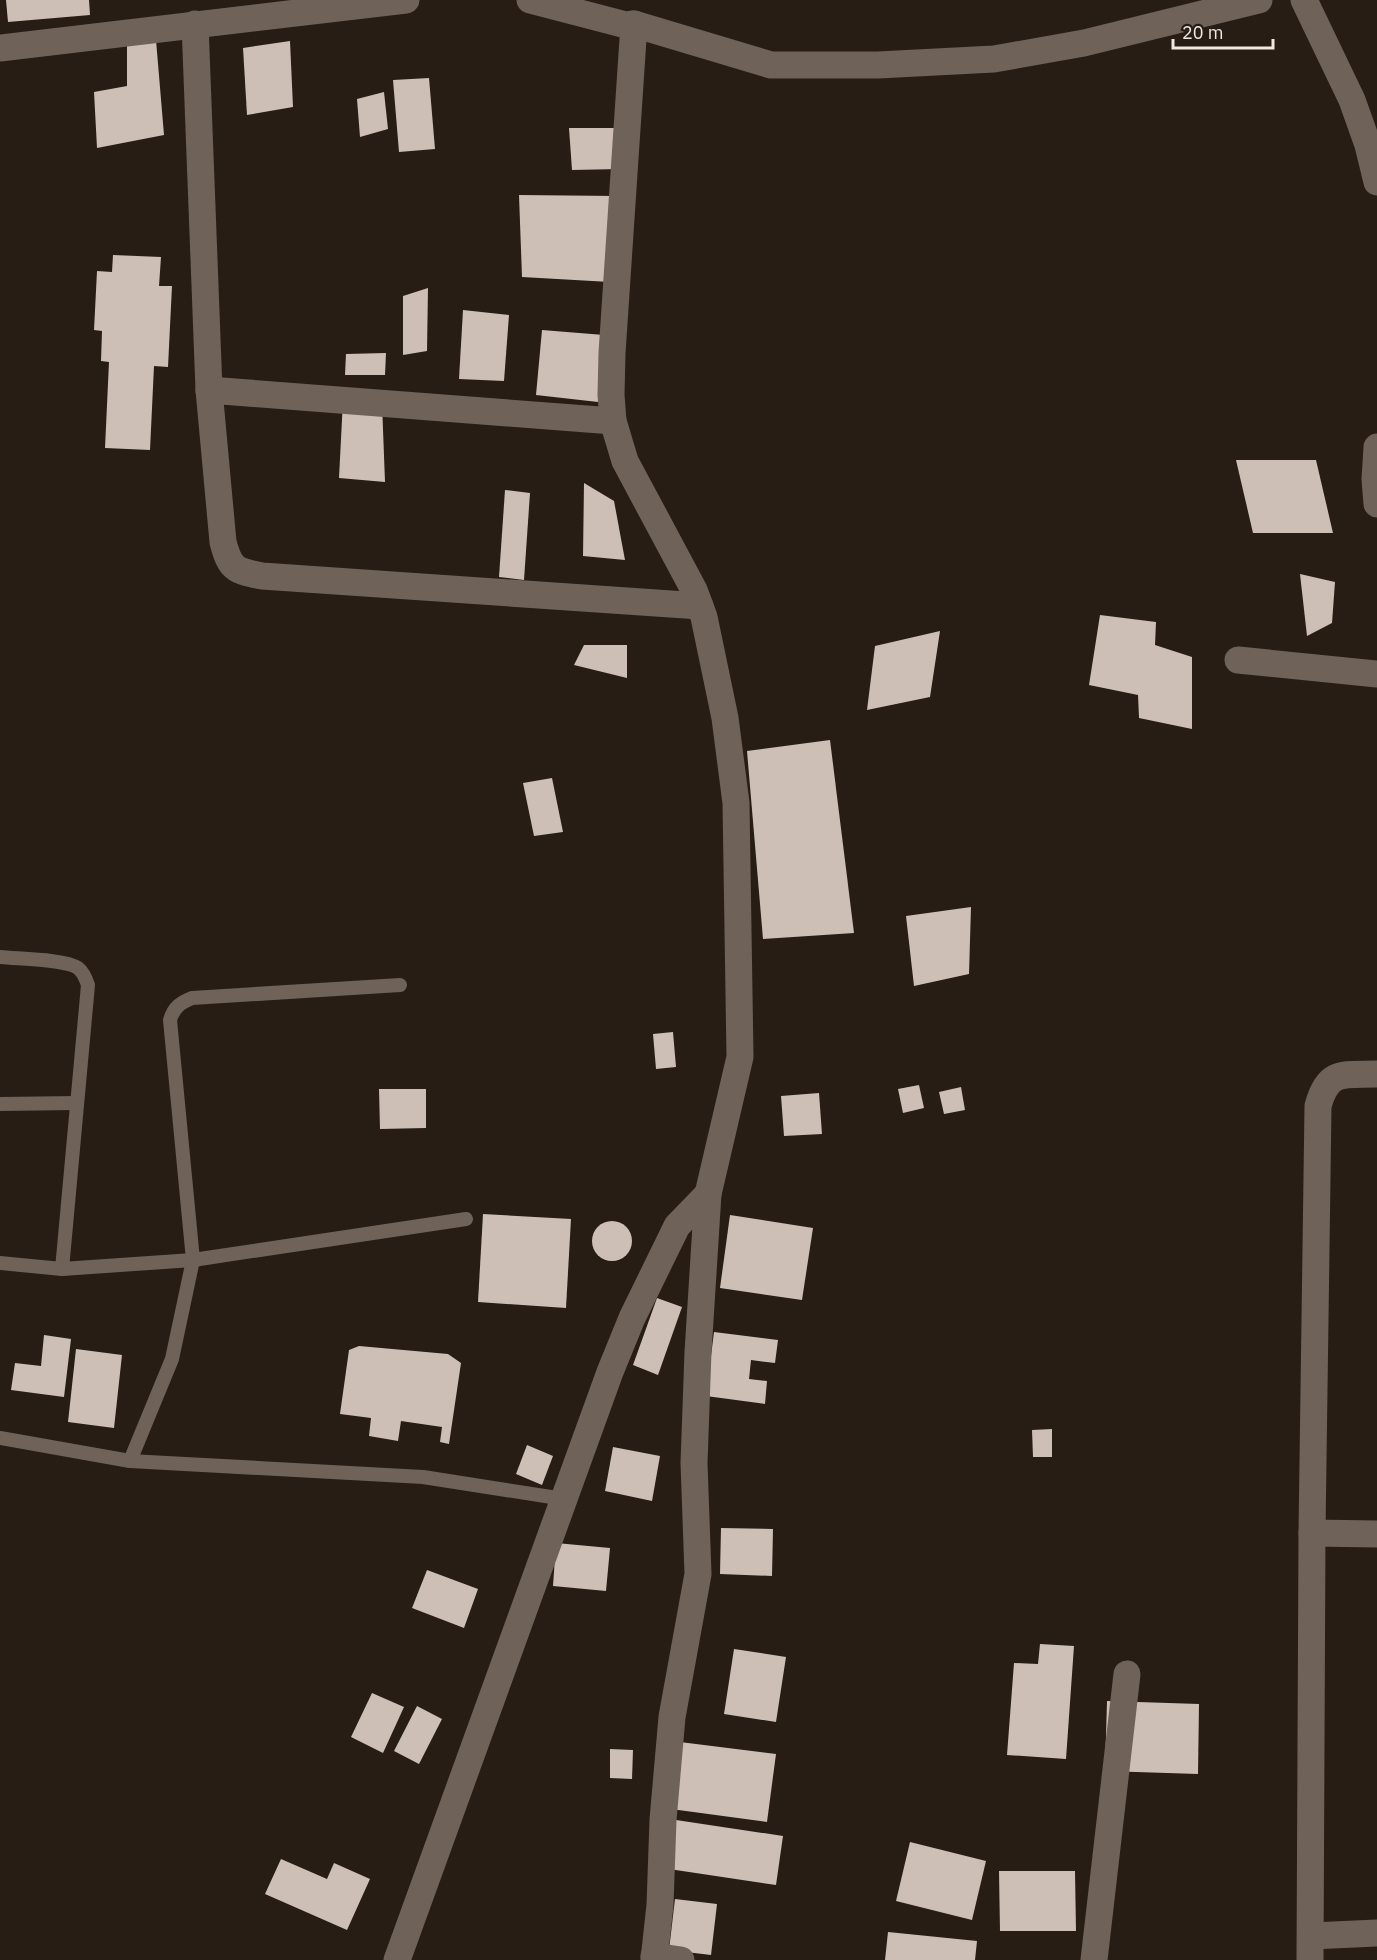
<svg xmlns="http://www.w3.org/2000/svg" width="1377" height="1960" viewBox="0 0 1377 1960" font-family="'IBM Plex Sans',sans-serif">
<rect width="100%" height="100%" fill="#271d15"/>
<g fill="#cdbfb5">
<path d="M6,0H89L90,15L8,22Z"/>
<path d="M156,40L164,135L97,148L94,92L127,86V43Z"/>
<path d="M290,41L293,107L247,115L243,48Z"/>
<path d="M429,78L435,149L399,152L393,80Z"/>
<path d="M384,92L388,129L360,137L357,99Z"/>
<path d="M569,128H617L620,169L572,170Z"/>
<path d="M519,195L616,196L610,282L522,277Z"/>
<path d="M113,255L161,257L159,286H172L168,367L154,366L150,450L105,448L109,362L101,361L102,331L94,330L97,271L112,272Z"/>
<path d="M428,288L427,351L403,355V296Z"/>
<path d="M463,310L509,315L504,381L459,379Z"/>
<path d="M542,330L604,335L598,402L536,395Z"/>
<path d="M386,353L385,375H345L346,354Z"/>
<path d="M343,400L382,403L385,482L339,478Z"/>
<path d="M1236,460H1316L1333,533H1253Z"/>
<path d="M584,483L614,501L625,560L583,556Z"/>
<path d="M505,490L530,493L524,580L499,577Z"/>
<path d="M1300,574L1335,582L1332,623L1307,636Z"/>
<path d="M1100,615L1156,622L1155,645L1192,657V729L1139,718L1138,695L1089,685Z"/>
<path d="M940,631L930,697L867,710L875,646Z"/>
<path d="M584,645H627V678L574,665Z"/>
<path d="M830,740L854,933L763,939L747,751Z"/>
<path d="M552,778L563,832L534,836L523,783Z"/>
<path d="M971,907L969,974L914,986L906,916Z"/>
<path d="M673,1032L676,1067L656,1069L653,1034Z"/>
<path d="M919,1085L924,1108L903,1113L898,1089Z"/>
<path d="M961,1087L965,1110L944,1114L939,1092Z"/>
<path d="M379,1089H426V1128L380,1129Z"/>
<path d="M819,1093L822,1134L784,1136L781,1096Z"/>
<path d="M483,1214L571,1219L566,1308L478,1302Z"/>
<path d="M730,1215L813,1228L802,1300L720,1288Z"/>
<circle cx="612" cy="1241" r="20"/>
<path d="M657,1298L682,1307L658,1375L633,1365Z"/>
<path d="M714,1332L778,1340L775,1363L751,1360L749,1379L767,1381L765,1404L706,1396Z"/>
<path d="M44,1335L71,1339L64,1397L11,1390L15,1363L41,1366Z"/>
<path d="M359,1346L448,1354L461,1363L449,1444L440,1442L442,1427L401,1421L398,1441L369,1436L371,1418L340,1414L349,1350Z"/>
<path d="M76,1349L122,1355L114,1428L68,1422Z"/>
<path d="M1052,1429V1457H1033L1032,1430Z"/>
<path d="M527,1445L553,1456L542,1485L516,1474Z"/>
<path d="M613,1447L660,1456L652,1501L605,1491Z"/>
<path d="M721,1528L773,1529L772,1576L720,1574Z"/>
<path d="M556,1543L610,1548L606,1591L553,1586Z"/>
<path d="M427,1570L478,1589L464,1628L412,1608Z"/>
<path d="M1040,1644L1074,1646L1066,1759L1007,1755L1014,1663L1038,1664Z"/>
<path d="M734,1649L786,1657L776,1722L724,1714Z"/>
<path d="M372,1693L404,1707L383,1753L351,1737Z"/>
<path d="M1107,1701L1199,1704L1198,1774L1105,1771Z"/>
<path d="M417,1706L442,1719L419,1764L394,1751Z"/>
<path d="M680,1742L776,1754L767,1822L671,1809Z"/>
<path d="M610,1749L633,1750L632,1779L610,1778Z"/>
<path d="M676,1820L783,1836L776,1885L669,1869Z"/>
<path d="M910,1842L986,1861L972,1920L896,1901Z"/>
<path d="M281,1859L327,1879L334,1863L370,1879L347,1930L265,1894Z"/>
<path d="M999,1871H1075L1076,1931H1000Z"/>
<path d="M675,1899L717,1904L711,1955L669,1950Z"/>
<path d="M888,1932L977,1941L975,1960H885Z"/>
</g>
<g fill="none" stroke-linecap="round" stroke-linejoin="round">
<g stroke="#6e6259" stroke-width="14">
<path d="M0,957C17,959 65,959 78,968C83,972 86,979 88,985L62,1269"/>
<path d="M0,1104L77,1103"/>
<path d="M0,1263L62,1269L193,1260L466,1219"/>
<path d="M0,1438L130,1461L423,1477L564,1499"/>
<path d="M130,1461L172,1359L193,1260L170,1020C174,1007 180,1003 192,998L400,985"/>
</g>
<g stroke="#6e6259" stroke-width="27">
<path d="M530,0L626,25L634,24L771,65H878L994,59L1084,43L1259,0"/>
<path d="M1304,0L1352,100L1368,145L1377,182"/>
<path d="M195,24L209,390L223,542C230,569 235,571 262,576L700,606"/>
<path d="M634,24L612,353L611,395L613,421L625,461L694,590L704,617L725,718L736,803L740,1057L708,1194L698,1352L694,1463L698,1574L672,1717L663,1820L660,1905L654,1960"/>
<path d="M0,48L406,0"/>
<path d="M209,390L613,421"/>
<path d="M1377,447L1375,479L1377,504"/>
<path d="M1238,660L1377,674"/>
<path d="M1312,1533L1377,1534"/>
<path d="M1311,1936L1377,1933"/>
<path d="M654,1956L681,1960"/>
<path d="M397,1960L610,1372L632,1318L677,1226L708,1194"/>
<path d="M1094,1960L1127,1674"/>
<path d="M1310,1960L1312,1533L1318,1106C1328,1069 1343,1075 1377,1074"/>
</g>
</g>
<path d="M1173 39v9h100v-9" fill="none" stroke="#eee7e2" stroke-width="3"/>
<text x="1182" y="39" font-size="18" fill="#eee7e2" stroke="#271d15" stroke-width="4.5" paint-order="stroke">20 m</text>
</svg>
